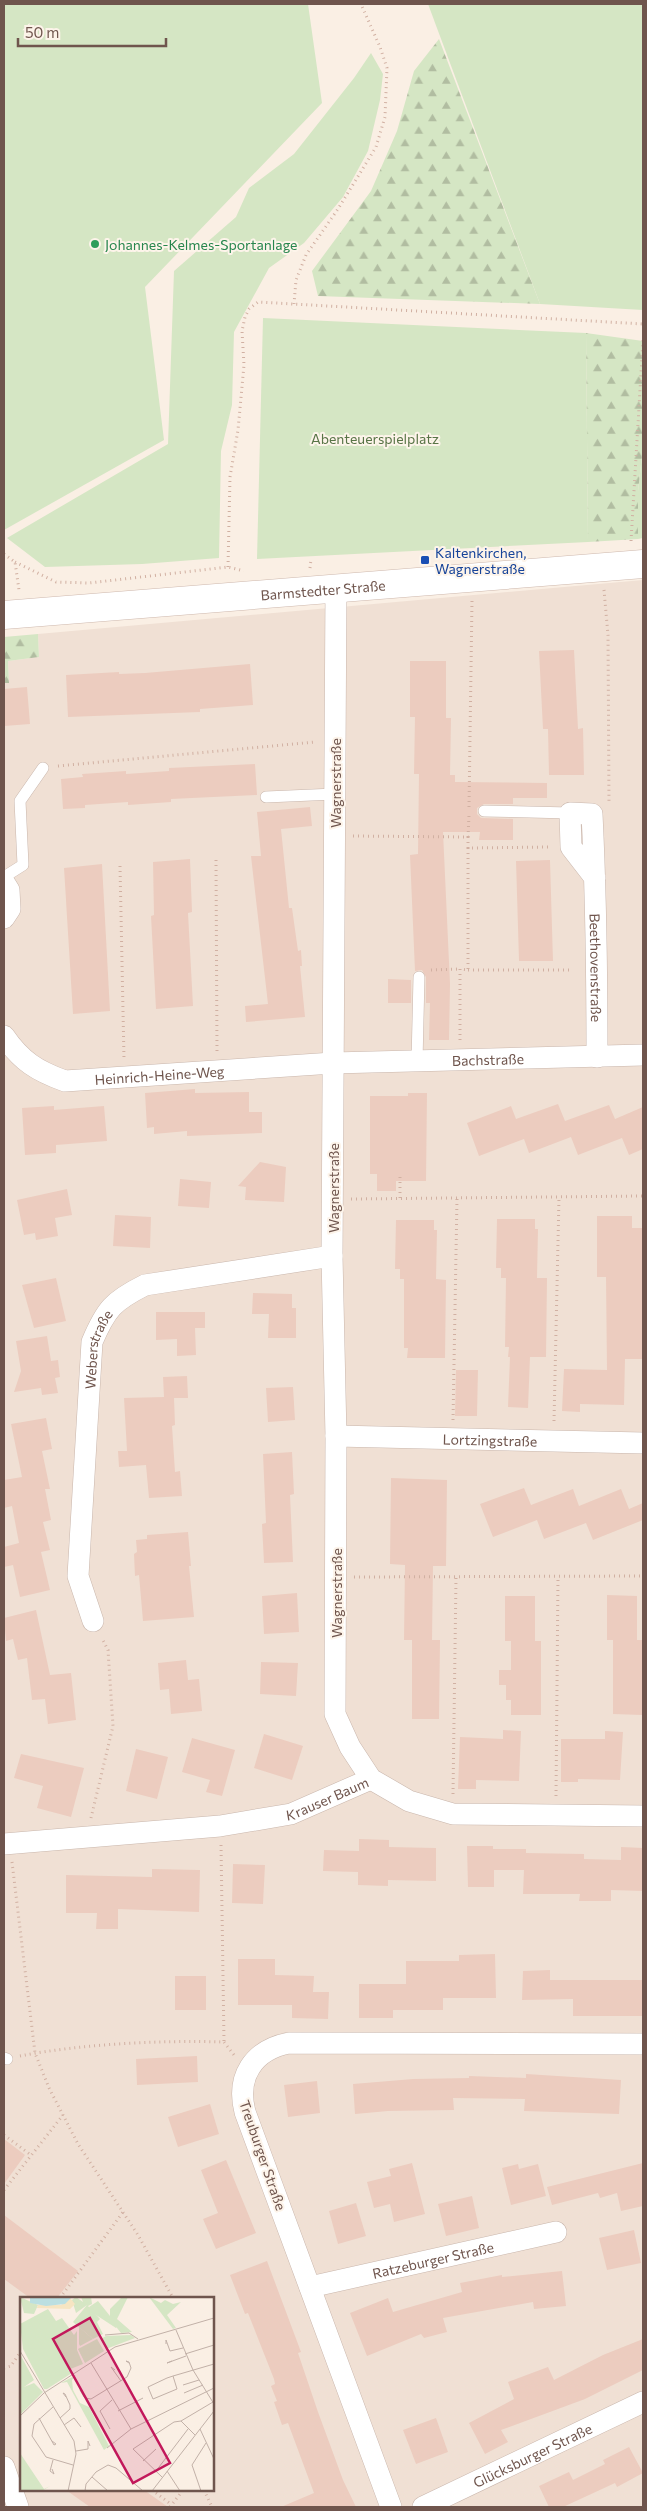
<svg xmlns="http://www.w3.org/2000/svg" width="647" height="2511" viewBox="0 0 647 2511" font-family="Commissioner,sans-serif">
<defs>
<pattern id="forest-firs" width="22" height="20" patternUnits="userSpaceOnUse" patternTransform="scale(1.25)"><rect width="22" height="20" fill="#d5e6c4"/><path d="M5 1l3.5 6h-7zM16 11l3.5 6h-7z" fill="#b1bda1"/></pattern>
</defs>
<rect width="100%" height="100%" fill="#faefe4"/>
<path fill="#f0e0d4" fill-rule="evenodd" d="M643,580V2507H4V683L9,682L8,661L39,657L38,634ZM21,2298H212V2490H21Z"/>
<g fill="#d5e6c4">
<path d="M4,4H308L322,103L145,287L164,440L4,530Z"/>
<path d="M428,4H643V310L540,304Z"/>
<path d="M371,53L383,74L380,100L368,151L343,197L304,243L269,268L234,332L232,405L221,451L219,558L142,564L45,567L7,538L168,444L174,271L236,217L249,188L294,154L354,78Z"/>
<path d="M263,318L586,333L588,542L257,559Z"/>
<path d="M643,447V538L638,539V491Z"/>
</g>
<g fill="url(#forest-firs)">
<path d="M439,39L540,304L318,296L312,271L371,191L397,131L414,71Z"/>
<path d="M586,333L643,341V447L638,491V539L588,542Z"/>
<path d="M38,634L39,657L8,661L9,683H4V637Z"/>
</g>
<g fill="#ecccbf">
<path d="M574,650L578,729L583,728L584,775H549L548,729H543L539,651Z"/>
<path d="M410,661H446V718H451L450,775H455V782L547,783V798H513V804H484L477,808V814L481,818L513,819V840H479L480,832H443L450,984L449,1040H429L430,1003H426V977L422,970L415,971L410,855L418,854L419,774H414L415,717H410Z"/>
<path d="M250,664L253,705L200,709V712L68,717L66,675L119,672V674L145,673Z"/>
<path d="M27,687L30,724L4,726V689Z"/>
<path d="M255,764L257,795L171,799V802L128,805V802L85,805V808L63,809L61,779L83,777L82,774L126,771V774L169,771V768Z"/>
<path d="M310,807L312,826L281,829L289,908H292L298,951L301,950L302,966H300L305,1017L246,1022L245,1006L268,1004L252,865L251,856H261L257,812Z"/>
<path d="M190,859L192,912L188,913L193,1006L156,1009L151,916L154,915L153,862Z"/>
<path d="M550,860L553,961H519L516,861Z"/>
<path d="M102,864L110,1011L73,1014L64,868Z"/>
<path d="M388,979L411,980V1003H388Z"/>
<path d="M195,1089V1093L249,1092V1112H262V1133L187,1136V1131L154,1134V1127L147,1128L145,1093Z"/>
<path d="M408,1093H427L426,1181H396V1191H377V1174H370V1096H408Z"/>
<path d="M558,1104L565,1121L609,1105L615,1119L643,1107V1149L629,1155L622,1138L578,1155L571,1137L529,1153L524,1139L479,1156L467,1123L511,1106L516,1119Z"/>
<path d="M54,1106V1110L104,1106L107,1141L56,1145V1153L25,1155L22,1108Z"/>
<path d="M260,1162L286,1167L284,1202L245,1200L246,1187L238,1186Z"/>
<path d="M180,1179L211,1182L209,1208L178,1206Z"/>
<path d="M67,1189L72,1215L55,1218L58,1236L36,1240L35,1233L24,1235L17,1200Z"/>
<path d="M115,1215L151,1217L150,1248L113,1246Z"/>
<path d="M597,1216H632V1228H643V1359H625L624,1405L580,1404V1412L562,1411L564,1369L607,1370L606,1277H597Z"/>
<path d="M497,1219H535V1229H538L537,1278H547L546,1357H530L528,1408L508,1407L510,1357H508L509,1347H505L506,1278H501V1268H496Z"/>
<path d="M396,1220H434V1230H437L436,1279L446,1280L445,1358H407L408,1348H404V1279H400V1269H395Z"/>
<path d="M56,1278L66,1321L34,1328L22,1285Z"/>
<path d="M253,1293L292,1294V1308H296V1338H268L269,1314H252Z"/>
<path d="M156,1312H205V1328H195L196,1355L177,1356V1339L156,1340Z"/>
<path d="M47,1336L51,1361L58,1360L60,1377L55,1378L58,1393L42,1395L41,1388L14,1392L21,1371L16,1341Z"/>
<path d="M456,1370H478L477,1416H455Z"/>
<path d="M187,1376L188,1398H174L175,1425L172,1426L175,1472L180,1471L182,1496L149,1498L146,1465L119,1467L118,1451H127L124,1398L164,1397L163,1377Z"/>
<path d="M293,1387L295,1420L268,1422L266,1388Z"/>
<path d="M46,1418L52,1449L42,1451L50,1489H45L51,1520L43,1522L50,1550L41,1552L50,1590L20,1597L13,1565L4,1567V1547L19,1543L12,1506L4,1508V1480L22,1477L11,1424Z"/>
<path d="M292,1452L294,1494L290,1495L293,1562L264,1563L262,1524L266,1523L263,1454Z"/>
<path d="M391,1478L447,1480L446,1566H433L432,1640H440L439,1719H412V1640H404L405,1565L390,1564Z"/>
<path d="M524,1488L531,1505L573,1489L579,1506L621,1489L629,1509L643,1503V1520L593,1540L586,1523L544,1539L537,1520L493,1537L480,1504Z"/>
<path d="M188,1532L191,1566H189L194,1617L143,1621L139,1575L135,1576L134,1554L137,1552L136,1540L147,1539V1535Z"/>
<path d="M297,1593L299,1632L264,1634L262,1596Z"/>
<path d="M607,1595L637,1596V1640H643L642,1715L613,1714V1640H607Z"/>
<path d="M505,1596H535V1641H541V1715H511V1700H506V1685H499V1670H511V1641H505Z"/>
<path d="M36,1610L50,1675L71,1673L76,1720L48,1724L45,1699L32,1700L27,1658L18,1660L13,1639L6,1641L4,1618Z"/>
<path d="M186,1660L188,1680L199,1679L202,1711L171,1714L169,1689L160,1690L158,1663Z"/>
<path d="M261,1662L298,1663L296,1696L260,1694Z"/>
<path d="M503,1730L521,1731L519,1781L476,1780V1789H458L460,1737L503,1739Z"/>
<path d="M605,1731L623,1732L620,1780L578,1779V1782H561V1739H605Z"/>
<path d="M264,1734L303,1746L292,1780L254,1768Z"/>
<path d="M192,1738L235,1750L222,1796L206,1792L210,1780L182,1772Z"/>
<path d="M136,1749L168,1757L157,1799L126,1791Z"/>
<path d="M21,1754L84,1768L71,1817L37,1808L43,1786L14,1778Z"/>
<path d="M359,1839L389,1840V1847L436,1848V1881L388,1880V1886L358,1885V1872L323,1871L324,1850L359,1851Z"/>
<path d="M467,1846H493V1849H526V1853L584,1854V1859L621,1860V1847L643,1848V1891L611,1890V1901H579L580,1894H523L524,1870H494V1887H468Z"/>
<path d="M233,1864L265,1865L263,1904L232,1903Z"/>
<path d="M152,1869L200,1870L199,1912L118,1909V1929H96L97,1913H66V1875L152,1877Z"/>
<path d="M495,1954L496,1998H443V2010H393V2018H359V1984H406V1961H459V1955Z"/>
<path d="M238,1959H275V1975L314,1976L313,1992H329L328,2019L292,2018V2005H238Z"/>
<path d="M550,1970V1980H643V2016H573V1999L522,2000L523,1971Z"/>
<rect x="175" y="1976" width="31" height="34"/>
<path d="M197,2056L198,2082L137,2085L136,2059Z"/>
<path d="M526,2074L621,2080L619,2114L524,2111L525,2099L453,2098L454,2110L388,2111L355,2114L353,2084L413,2079L469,2078V2076L526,2078Z"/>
<path d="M317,2081L320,2113L288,2117L284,2085Z"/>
<path d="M210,2104L219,2134L178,2147L168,2117Z"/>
<path d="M4,2139L25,2155L4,2184Z"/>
<path d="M226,2160L256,2233L216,2249L203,2219L218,2213L201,2170Z"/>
<path d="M412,2163L425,2214L394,2222L390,2204L374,2208L367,2182L391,2176L389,2169Z"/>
<path d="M643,2163V2206L621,2211L617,2193L600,2198L598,2193L552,2205L547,2187Z"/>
<path d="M518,2164L519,2169L538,2164L546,2196L511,2205L502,2168Z"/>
<path d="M472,2196L479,2228L446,2236L438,2204Z"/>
<path d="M356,2203L366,2236L338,2244L329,2211Z"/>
<path d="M4,2215L78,2271L57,2298H30L4,2279Z"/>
<path d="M634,2230L641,2263L607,2270L599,2238Z"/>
<path d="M267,2261L301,2352L298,2353L318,2412L343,2480L356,2507H281L314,2493L288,2423L282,2425L274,2402L277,2401L271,2386L275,2384L274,2379L248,2313L245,2314L230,2275Z"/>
<path d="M562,2271L566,2306L534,2309L533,2302L443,2318L447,2332L424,2338L421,2334L367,2356L350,2313L388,2298L393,2312L462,2292L460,2283L502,2275V2277Z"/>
<path d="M643,2339V2370L585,2399L501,2430L508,2442L485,2454L469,2423L514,2399L508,2382L548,2367L554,2380L603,2355Z"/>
<path d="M436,2418L448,2452L416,2464L403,2430Z"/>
<path d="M629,2447L643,2473L617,2487L615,2483L563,2507H549L539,2486L569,2472L573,2480L605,2464L603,2460Z"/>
<path d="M66,2490H144L168,2507H90Z"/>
</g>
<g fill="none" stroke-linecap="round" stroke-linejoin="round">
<g stroke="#c9b6ac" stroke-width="12">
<g id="service">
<path d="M266,797L335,794"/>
<path d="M484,811L570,813"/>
<path d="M4,877L23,865L20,801L43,768"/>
<path d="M417,1062L419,977"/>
<path d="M4,2058L7,2059"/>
</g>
</g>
<g stroke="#c9b6ac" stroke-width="22">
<g id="minor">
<path d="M336,588L332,1256L336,1436L335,1714L350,1747L371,1779L409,1801L453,1814L643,1816"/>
<path id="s1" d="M595,878L571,847L570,813L592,814C596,895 597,976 597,1057"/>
<path d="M4,882L9,890L10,909L4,918"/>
<path id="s2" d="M4,1036C21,1061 37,1071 65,1081L333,1063L643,1055"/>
<path id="s3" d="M336,1436L643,1443"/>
<path id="s4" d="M93,1621L78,1576L92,1342C106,1309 113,1301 145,1285L332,1256"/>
<path id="s5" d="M4,1844L220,1826L291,1814L371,1779"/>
<path id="s6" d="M310,2287L556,2232"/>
<path d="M4,2467L18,2507"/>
<path d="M391,2507L245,2112C236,2077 253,2050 289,2043L643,2044"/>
<path id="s7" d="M423,2507L643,2402"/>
</g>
</g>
<g stroke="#ceb8ad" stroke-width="29">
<g id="secondary">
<path id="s8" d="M4,615L643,564"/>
</g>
</g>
<g stroke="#d1b0a2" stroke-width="3" stroke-dasharray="1 4" stroke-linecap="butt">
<path d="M294,304L296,280L306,255L338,209L376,147L385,117L387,68L380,47L361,4"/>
<path d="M631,541L643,340"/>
<path d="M4,554L15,562L19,590"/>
<path d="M15,562L56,582L89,583L228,567L244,571"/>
<path d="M228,567L230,477L238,430L244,365L242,331L245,317L249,309L258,302L643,324"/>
<path d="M310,568L311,559"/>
<path d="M604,590L608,635L609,804"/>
<path d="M58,766L315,742"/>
<path d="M469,807L472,600"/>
<path d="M353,836L468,837V848L551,847"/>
<path d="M468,837L469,815"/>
<path d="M216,860L217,1053"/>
<path d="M120,866L124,1059"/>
<path d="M431,970L460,969"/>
<path d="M468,970H572"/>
<path d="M460,1040V969L468,970V848"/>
<path d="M400,1198V1175"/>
<path d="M351,1199L643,1196"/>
<path d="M453,1420L457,1198"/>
<path d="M554,1421L559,1197"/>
<path d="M354,1577L643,1576"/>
<path d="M453,1794L456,1577"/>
<path d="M556,1796L558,1576"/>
<path d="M91,1818L113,1726L108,1650L102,1638"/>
<path d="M221,1845L224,2042"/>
<path d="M12,1862L35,2053L49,2088L78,2144L138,2235L173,2298"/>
<path d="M20,2056C81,2044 161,2040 224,2042L234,2055"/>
<path d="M4,2135L31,2155"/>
<path d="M4,2190L63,2115"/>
<path d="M60,2298L123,2212"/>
<path d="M4,2368L11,2366L21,2351"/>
<path d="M152,2490L172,2505"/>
<path d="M204,2490L212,2507"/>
<path d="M170,2507L183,2490"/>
</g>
<use href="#service" stroke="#fff" stroke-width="11"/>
<use href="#minor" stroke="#fff" stroke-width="21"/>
<use href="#secondary" stroke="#fff" stroke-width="28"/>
</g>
<circle fill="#2e9e5b" stroke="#fdf4ea" stroke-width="2" cx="95" cy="244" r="5"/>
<rect fill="#1a4fb4" stroke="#fdf4ea" stroke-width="2" x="420" y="555" width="10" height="10" rx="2.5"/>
<g text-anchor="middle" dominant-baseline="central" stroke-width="4" stroke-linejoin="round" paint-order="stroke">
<g font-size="14" fill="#27864d" stroke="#fdf4ea" text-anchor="start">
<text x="105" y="244">Johannes-Kelmes-Sportanlage</text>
</g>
<g font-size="14" fill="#587446" stroke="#fdf4ea">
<text x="375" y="438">Abenteuerspielplatz</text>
</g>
<g font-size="14" fill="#164399" stroke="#fdf4ea" text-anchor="start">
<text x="435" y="552">Kaltenkirchen,<tspan x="435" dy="16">Wagnerstraße</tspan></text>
</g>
<g font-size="14" fill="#6f554d" stroke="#fdf4ea">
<text stroke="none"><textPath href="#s8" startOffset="320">Barmstedter Straße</textPath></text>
<text transform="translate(335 783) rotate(-90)">Wagnerstraße</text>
<text stroke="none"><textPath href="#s1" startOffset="249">Beethovenstraße</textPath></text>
<text stroke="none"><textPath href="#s2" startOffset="501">Bachstraße</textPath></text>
<text stroke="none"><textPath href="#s2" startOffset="172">Heinrich-Heine-Weg</textPath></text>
<text transform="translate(333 1188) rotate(-90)">Wagnerstraße</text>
<text stroke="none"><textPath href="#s4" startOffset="276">Weberstraße</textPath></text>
<text stroke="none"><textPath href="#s3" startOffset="154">Lortzingstraße</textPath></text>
<text transform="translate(336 1593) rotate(-90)">Wagnerstraße</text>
<text stroke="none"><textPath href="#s5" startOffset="328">Krauser Baum</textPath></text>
<text transform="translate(263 2155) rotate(71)">Treuburger Straße</text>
<text stroke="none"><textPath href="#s6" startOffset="126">Ratzeburger Straße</textPath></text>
<text stroke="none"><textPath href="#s7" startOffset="121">Glücksburger Straße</textPath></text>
</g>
</g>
<g transform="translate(20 2297)">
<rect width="194" height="194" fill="#faefe4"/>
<path d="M0,0L18,8L14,17L4,16ZM56,0L63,5L61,0H71L72,7L68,9L80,22L77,25L83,37L73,42L53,25L67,8L56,16L52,3ZM108,0L97,22L112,35L101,36L90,22V12L102,0ZM28,12L36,24L42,21L54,38L57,34V53L63,67L48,73L52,76L27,92H24L3,52L0,27ZM111,38L115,41L86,52L81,42L86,39ZM77,42L84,54L65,66L58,52ZM0,57L14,83L4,90L14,86L23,95L0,118Z" fill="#d5e6c4"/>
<path d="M129,0L141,6L145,3L153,7L161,5L147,18L156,31L153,32ZM78,4L98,29L96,31L70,14L69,10ZM59,30L73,42L60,49L59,47ZM56,78L52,83L53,93L60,106L69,110L89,149L84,153L47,85L41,86ZM0,156L24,192L30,189L22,194H0Z" fill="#d5e6c4"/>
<path d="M50,1L55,7L50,12L17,11L18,8H41Z" fill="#f6e5c2"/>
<path d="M10,0H52L45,7L26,9L10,6Z" fill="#bbdfe1"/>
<path fill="none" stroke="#c2b1a8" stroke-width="1" d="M156,33L173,73L194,107M85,38L109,36L118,42M146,47V43L150,54L163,51M0,54L54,144L56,157L48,194M165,57L194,48M152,64L147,66L166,59M71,66L111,132M95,73L91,70L101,84M153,79L157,92L133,102L128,90L147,81L153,79L194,67M163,88L179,83M61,95L62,94L60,93L64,100L65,101L71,102L107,80L111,71L109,65L106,64L109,66M164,96L183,88M33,110L14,127L12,139L26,160L53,168M98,114L123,101M0,119L24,96L95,50L194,21M19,121L34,148L36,147L32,144M40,121L50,112V108L45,97L43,96L46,100M44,128L54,121L61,130M90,132L80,114L92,103M180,132L194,162M175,138L161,124L193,105M87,151L111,132L194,91M56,154L68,152V144L70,149M123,164L136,152M32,172L34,177L30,174L33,163M136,174L168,132M147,174L160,194M72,180L88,194M142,180L113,152L154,125L161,124M65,194L66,187L76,175L88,168L96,171L123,194M132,194L194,114M181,194L172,168L186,146"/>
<path fill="#c2185b" fill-opacity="0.15" stroke="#c2185b" stroke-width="2.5" d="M70,21L150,166L113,186L33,42Z"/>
<rect width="194" height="194" fill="none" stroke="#6f554d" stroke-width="2.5"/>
</g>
<rect width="647" height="2511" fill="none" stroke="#6f554d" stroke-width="10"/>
<path d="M18 38v8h148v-8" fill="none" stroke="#6f554d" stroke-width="2.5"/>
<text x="25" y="38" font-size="15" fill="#6f554d" stroke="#fdf4ea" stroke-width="4" paint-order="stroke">50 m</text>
</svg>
